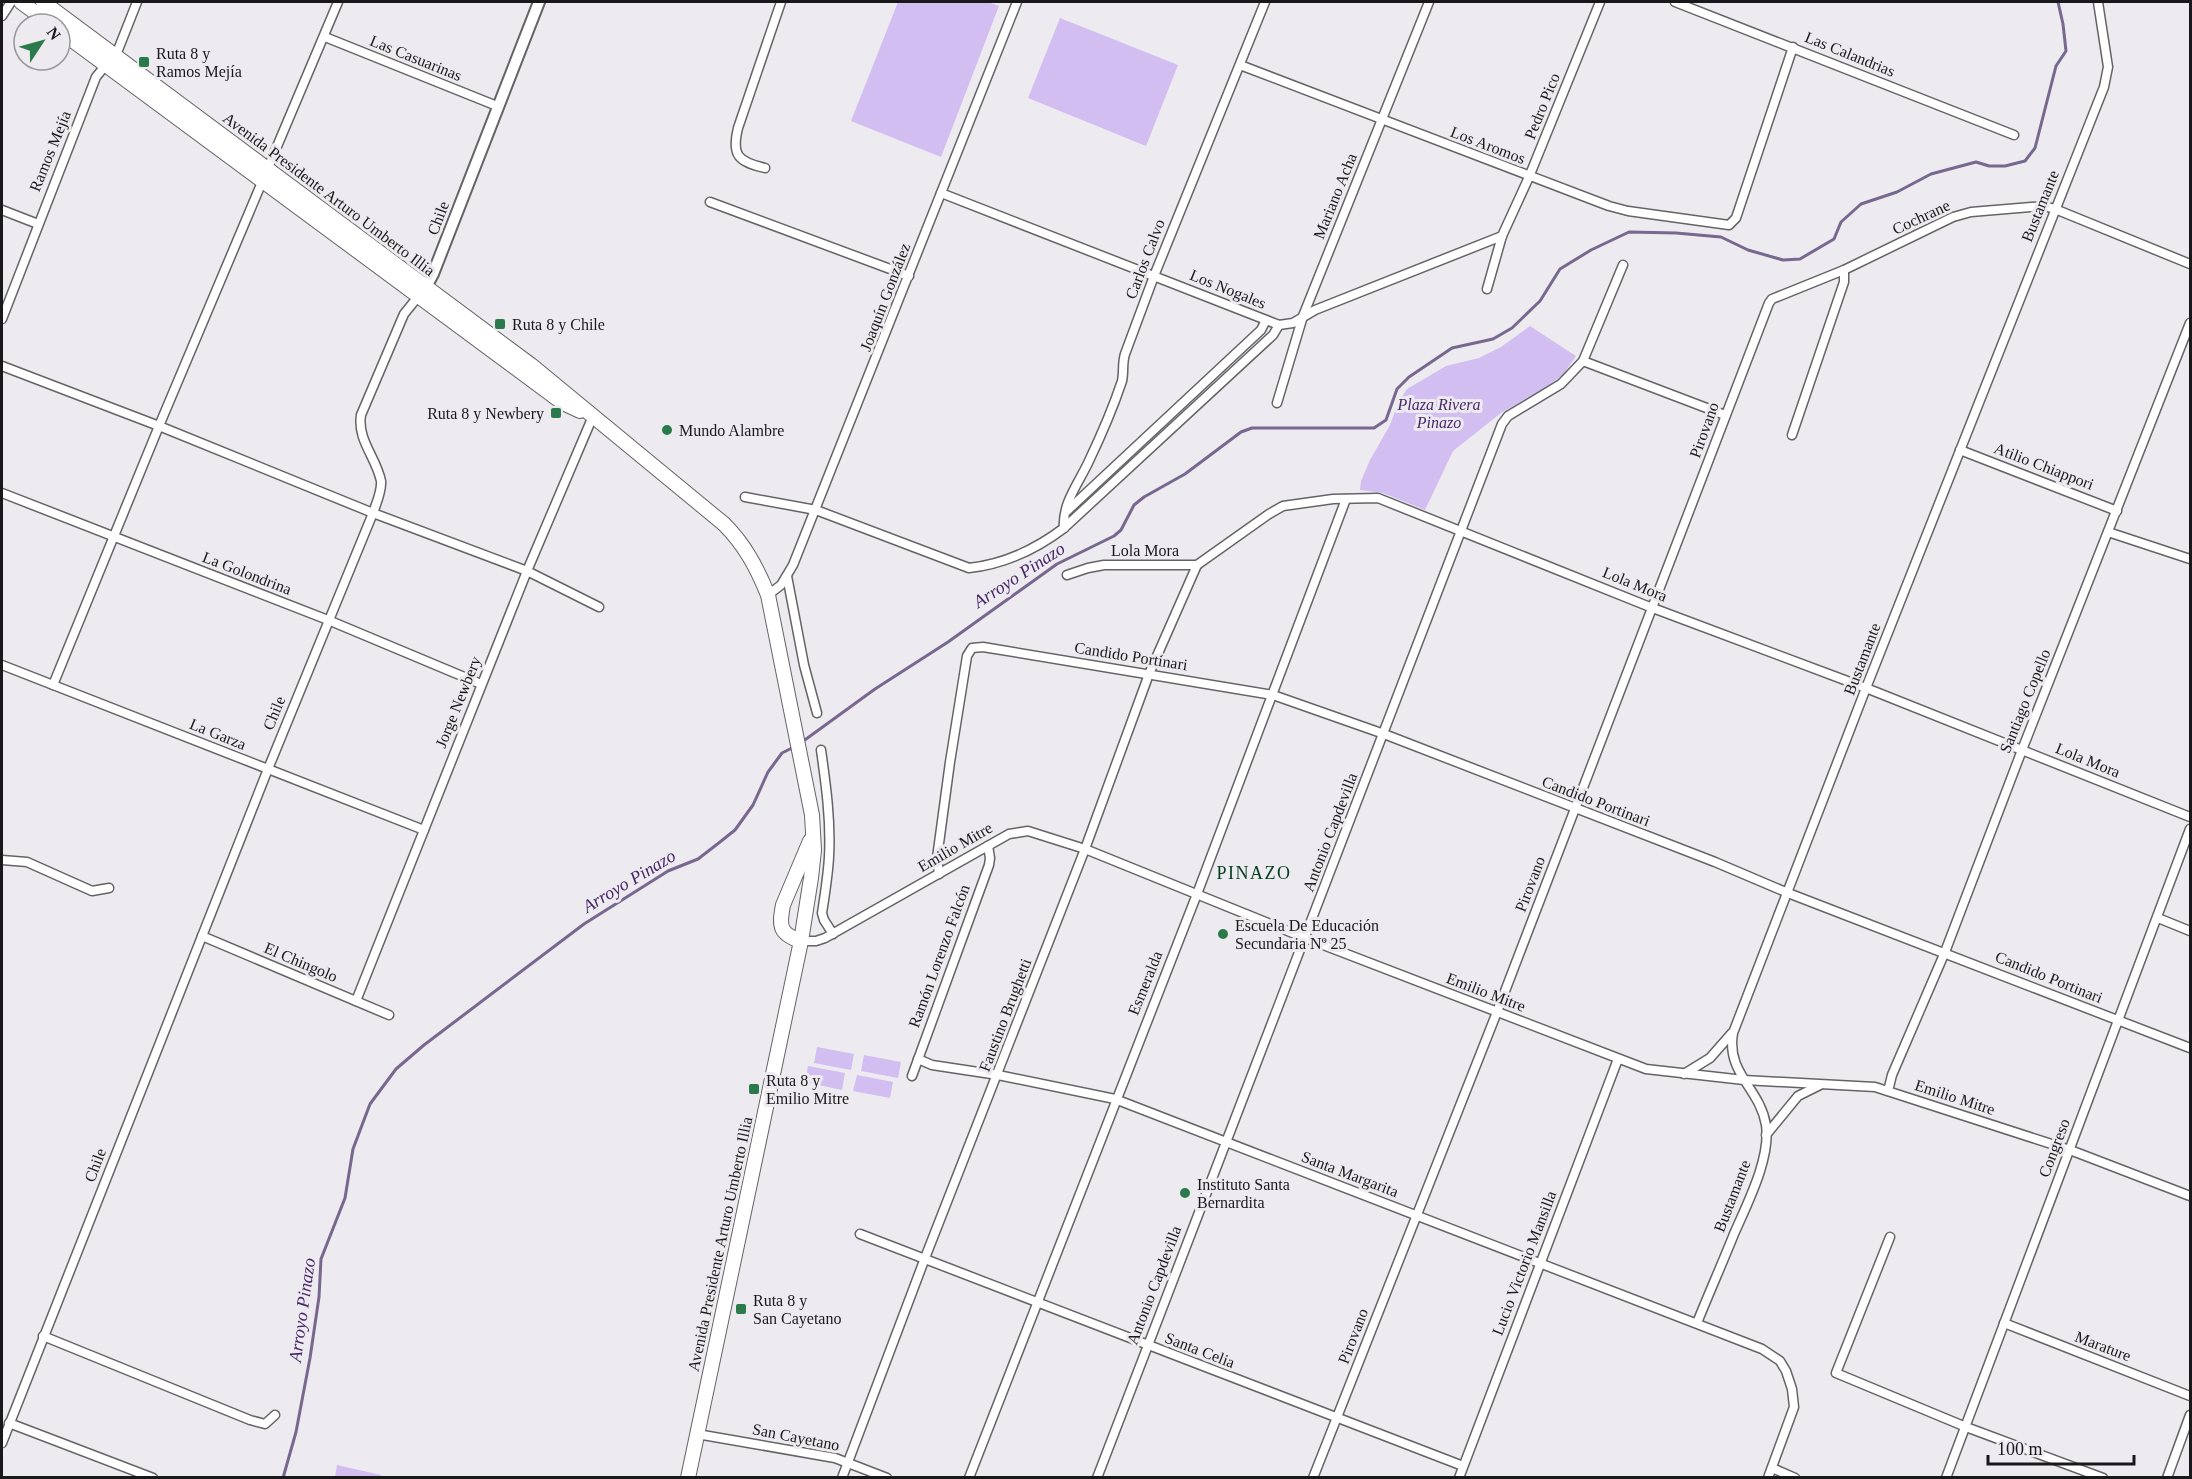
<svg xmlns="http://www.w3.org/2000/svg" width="2192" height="1479" viewBox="0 0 2192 1479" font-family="'Times New Roman',serif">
<rect width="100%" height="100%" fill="#edebf0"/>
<g fill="#d2bef0">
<path d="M898,2H988L999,6L941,157L851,121Z"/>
<path d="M1060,18L1178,65L1146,146L1028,98Z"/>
<path d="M1530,326L1576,356L1563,375L1546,387L1501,413L1453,451L1425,510L1383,493L1360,490L1361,481L1370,460L1390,425L1399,401L1407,389L1446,366L1479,358L1501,347Z"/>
<path d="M817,1047L854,1054L851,1070L814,1063Z"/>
<path d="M864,1055L901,1062L898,1078L861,1071Z"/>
<path d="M808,1066L845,1073L842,1090L805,1082Z"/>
<path d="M857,1075L893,1082L890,1098L853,1091Z"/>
<path d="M337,1465L381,1475L380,1477H335Z"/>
</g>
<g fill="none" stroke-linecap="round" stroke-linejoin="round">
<g stroke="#78678e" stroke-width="3">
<path d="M802,742L875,689L948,642L1057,564L1114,536L1121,530L1134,505L1144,497L1185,474L1241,432L1252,428H1374L1386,420L1397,389L1409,377L1452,348L1493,339L1512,328L1540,301L1560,269L1591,250L1629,232L1676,233L1721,237L1748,250L1783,260L1800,259L1834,239L1841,222L1861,204L1897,192L1931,174L1976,162L1989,166H2005L2025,161L2035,148L2056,66L2066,51L2063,24L2058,2"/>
<path d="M283,1478L296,1432L310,1358L319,1297L321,1259L345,1198L353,1149L370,1104L396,1069L424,1045L584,924L668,871L698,859L720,842L735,830L753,805L768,772L782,753L794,747"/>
</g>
<g stroke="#646366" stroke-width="11">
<g id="minor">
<path d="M1675,2L2014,135"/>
<path d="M2,16L11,2"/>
<path d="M325,37L497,106"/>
<path d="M1240,65L1609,206L1628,211L1729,225L1736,218L1793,47"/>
<path d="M765,168C739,162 731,156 738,128L781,2"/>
<path d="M941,193L1279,325L1293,323L1315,310L1502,236"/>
<path d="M710,202L909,276"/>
<path d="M2,210L38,224"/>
<path d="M1487,289L1502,236L1529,177L1600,2"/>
<path d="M2,319L96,77L118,50L137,2"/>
<path d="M1583,361L1725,415"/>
<path d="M2,366L159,426L373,513L527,571L599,607"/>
<path d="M1277,403L1303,316L1429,2"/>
<path d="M1792,435L1844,282V270"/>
<path d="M1960,450L2117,511"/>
<path d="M2,493L328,620L481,684"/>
<path d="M745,497L816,510L969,568C1005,564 1035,550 1064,528L1273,335L1279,325"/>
<path d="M1067,511L1261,330L1266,320"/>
<path d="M1064,528C1062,504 1078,484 1088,463C1099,440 1114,405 1122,381C1124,372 1122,363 1125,354L1154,276L1265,2"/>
<path d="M2108,532L2190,559"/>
<path d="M1067,575L1088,568L1104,565H1197L1269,514L1283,506L1333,499L1378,498L1650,607L1866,688L2190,817"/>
<path d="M787,576L804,665L817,713"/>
<path d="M768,595L781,585L793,565L1017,2"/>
<path d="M2,665L424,830"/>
<path d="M53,685L159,426L338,2"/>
<path d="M821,750C826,785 831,821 829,857C828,875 825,894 822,913L824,920L833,934"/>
<path d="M2,860L27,862L92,891L109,888"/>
<path d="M939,874L937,858L950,762L967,656L972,648L983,647L1273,695L1384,734L1715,862L1788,893L2190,1048"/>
<path d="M2158,918L2190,931"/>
<path d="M202,936L389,1015"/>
<path d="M801,941H816L825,938L1009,834L1028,831L1085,849L1305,938L1646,1069L1744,1080L1875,1087L2070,1150L2190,1196"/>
<path d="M356,1001L527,571L593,416"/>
<path d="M918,1059L932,1065L998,1075L1115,1099L1762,1349L1780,1361L1786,1371L1792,1389L1794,1407L1768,1478"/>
<path d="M1684,1074L1710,1058L1732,1033"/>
<path d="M912,1076L989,865L990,858L988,846"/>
<path d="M1888,1091L1892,1075L1945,952L2022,750L2190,323"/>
<path d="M1766,1135L1798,1096L1820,1085"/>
<path d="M860,1234L1463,1466"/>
<path d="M1890,1237L1836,1373L1966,1427L2103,1478"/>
<path d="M1697,1323C1709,1293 1722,1264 1734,1234C1747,1204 1771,1158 1766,1125C1760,1088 1726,1074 1733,1033L1866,688L2104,87L2108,67L2098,2"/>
<path d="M2004,1323L2190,1396"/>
<path d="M43,1336L250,1420L265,1424L275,1415"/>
<path d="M9,1423L153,1478"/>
<path d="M697,1434L835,1458L887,1478"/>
<path d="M2,1443L268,769L373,513C376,504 382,491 381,481C376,457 357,440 361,415L404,314L421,293"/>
<path d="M1772,1468L1795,1478"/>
<path d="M842,1478L925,1258L1085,849L1149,674L1197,565"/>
<path d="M969,1478L1197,894L1346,499"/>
<path d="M1097,1478L1502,424L1508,416L1561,384L1583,361L1623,265"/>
<path d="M1313,1478L1497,1012L1769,303L1772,299L1844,270L1953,217L1971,212L2044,206L2055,209L2190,264"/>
<path d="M1459,1478L1618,1059"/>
<path d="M1946,1478L2190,829"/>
<path d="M2167,1478L2190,1415"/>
</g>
</g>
<g stroke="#646366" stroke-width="14">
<path id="tertiary" d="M426,287L433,274L539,2"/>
</g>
<g stroke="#646366" stroke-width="16">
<g id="primary">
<path d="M21,2L51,24"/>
<path d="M43,2L531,365L724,524C745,545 757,568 768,595L812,815L814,850L811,878L801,941L688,1478"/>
<path d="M60,31L563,403L580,411"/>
<path d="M801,941C779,934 779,926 783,905L810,841"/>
</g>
</g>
<use href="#minor" stroke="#fff" stroke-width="8"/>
<use href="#tertiary" stroke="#fff" stroke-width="10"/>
<use href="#primary" stroke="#fff" stroke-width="14"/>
</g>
<g fill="#2b7a4b" stroke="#edebf0" stroke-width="2">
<rect x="138" y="56" width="12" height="12" rx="3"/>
<rect x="494" y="318" width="12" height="12" rx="3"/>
<rect x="550" y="407" width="12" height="12" rx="3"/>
<circle cx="667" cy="430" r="6"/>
<circle cx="1223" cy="934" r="6"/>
<rect x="748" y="1083" width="12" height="12" rx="3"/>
<circle cx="1185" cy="1193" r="6"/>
<rect x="735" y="1303" width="12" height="12" rx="3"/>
</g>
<g text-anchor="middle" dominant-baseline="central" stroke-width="6" stroke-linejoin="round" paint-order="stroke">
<g font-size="16" fill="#19181a" stroke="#edebf0" text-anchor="start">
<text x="156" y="53">Ruta 8 y<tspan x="156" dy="18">Ramos Mejía</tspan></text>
<text x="512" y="324">Ruta 8 y Chile</text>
<text x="544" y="413" text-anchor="end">Ruta 8 y Newbery</text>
<text x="679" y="430">Mundo Alambre</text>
<text x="1235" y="925">Escuela De Educación<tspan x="1235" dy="18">Secundaria Nº 25</tspan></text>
<text x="766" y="1080">Ruta 8 y<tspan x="766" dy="18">Emilio Mitre</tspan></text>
<text x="1197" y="1184">Instituto Santa<tspan x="1197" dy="18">Bernardita</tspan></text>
<text x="753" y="1300">Ruta 8 y<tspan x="753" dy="18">San Cayetano</tspan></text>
</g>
<g font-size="16" fill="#19181a" stroke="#edebf0">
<text transform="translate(1850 54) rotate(22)">Las Calandrias</text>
<text transform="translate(416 58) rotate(22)">Las Casuarinas</text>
<text transform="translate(1542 106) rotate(-68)">Pedro Pico</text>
<text transform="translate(1488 145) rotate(21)">Los Aromos</text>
<text transform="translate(50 151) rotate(-68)">Ramos Mejía</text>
<text transform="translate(329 194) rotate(37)">Avenida Presidente Arturo Umberto Illia</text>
<text transform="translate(1335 196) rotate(-68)">Mariano Acha</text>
<text transform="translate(2040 206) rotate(-68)">Bustamante</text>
<text transform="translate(1921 217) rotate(-25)">Cochrane</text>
<text transform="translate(438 218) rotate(-69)">Chile</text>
<text transform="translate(1145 259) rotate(-69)">Carlos Calvo</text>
<text transform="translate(1228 289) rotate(22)">Los Nogales</text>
<text transform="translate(885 297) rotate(-69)">Joaquín González</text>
<text transform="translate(1704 430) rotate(-70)">Pirovano</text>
<text transform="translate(2044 466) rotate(21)">Atilio Chiappori</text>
<text x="1145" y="550">Lola Mora</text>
<text transform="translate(247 573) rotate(21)">La Golondrina</text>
<text transform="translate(1635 584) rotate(22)">Lola Mora</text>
<text transform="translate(1131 656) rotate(9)">Candido Portinari</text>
<text transform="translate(1862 659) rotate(-69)">Bustamante</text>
<text transform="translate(2025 701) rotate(-68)">Santiago Copello</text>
<text transform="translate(458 702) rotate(-68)">Jorge Newbery</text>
<text transform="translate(274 713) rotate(-68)">Chile</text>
<text transform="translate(218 734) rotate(22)">La Garza</text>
<text transform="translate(2088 760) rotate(22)">Lola Mora</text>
<text transform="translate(1596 801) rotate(21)">Candido Portinari</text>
<text transform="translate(1330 832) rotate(-69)">Antonio Capdevilla</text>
<text transform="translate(955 847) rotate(-30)">Emilio Mitre</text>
<text transform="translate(1530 884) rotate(-69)">Pirovano</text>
<text transform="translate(939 956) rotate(-70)">Ramón Lorenzo Falcón</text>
<text transform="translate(301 962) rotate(23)">El Chingolo</text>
<text transform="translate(2049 977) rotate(22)">Candido Portinari</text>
<text transform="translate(1145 983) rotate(-68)">Esmeralda</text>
<text transform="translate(1486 992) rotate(21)">Emilio Mitre</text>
<text transform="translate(1005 1015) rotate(-69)">Faustino Brughetti</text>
<text transform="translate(1955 1097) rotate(18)">Emilio Mitre</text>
<text transform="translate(2054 1148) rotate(-69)">Congreso</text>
<text transform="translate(95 1165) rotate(-69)">Chile</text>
<text transform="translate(1350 1174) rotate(21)">Santa Margarita</text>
<text transform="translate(1732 1196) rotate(-69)">Bustamante</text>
<text transform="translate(720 1244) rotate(-78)">Avenida Presidente Arturo Umberto Illia</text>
<text transform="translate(1524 1263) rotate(-69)">Lucio Victorio Mansilla</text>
<text transform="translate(1154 1285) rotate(-69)">Antonio Capdevilla</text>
<text transform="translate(1353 1336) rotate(-69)">Pirovano</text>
<text transform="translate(2103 1346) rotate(21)">Marature</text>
<text transform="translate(1200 1350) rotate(21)">Santa Celia</text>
<text transform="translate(796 1437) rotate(11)">San Cayetano</text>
</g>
<g font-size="16" font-style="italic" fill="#49286a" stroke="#edebf0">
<text x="1439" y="404">Plaza Rivera<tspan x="1439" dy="18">Pinazo</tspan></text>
</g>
<g font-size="18" font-style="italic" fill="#462667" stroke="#edebf0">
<text transform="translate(1019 575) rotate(-33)">Arroyo Pinazo</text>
<text transform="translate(629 881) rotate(-31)">Arroyo Pinazo</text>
<text transform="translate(302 1310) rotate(-82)">Arroyo Pinazo</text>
</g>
<g font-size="18" letter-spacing="1.5" fill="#044021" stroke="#edebf0">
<text x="1254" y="873">PINAZO</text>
</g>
</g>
<rect width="2192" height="1479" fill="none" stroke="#19181a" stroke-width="6"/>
<g transform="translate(42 42) rotate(54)"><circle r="28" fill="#edebf0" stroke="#98979a" stroke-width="1.5"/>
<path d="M0-4.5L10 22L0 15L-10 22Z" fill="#2b7a4b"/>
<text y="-9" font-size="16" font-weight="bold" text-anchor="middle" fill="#19181a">N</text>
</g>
<path d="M1988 1455v9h146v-9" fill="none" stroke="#19181a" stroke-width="3"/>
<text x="1997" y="1455" font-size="18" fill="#19181a" stroke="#edebf0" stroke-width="4.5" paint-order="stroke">100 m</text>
</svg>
